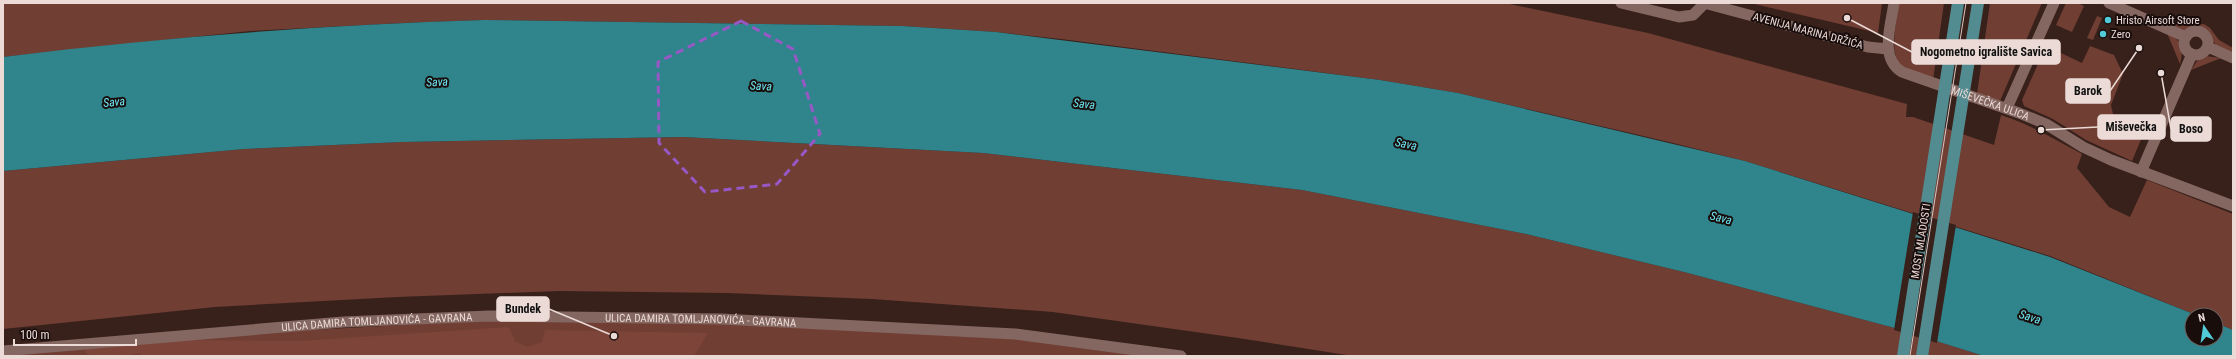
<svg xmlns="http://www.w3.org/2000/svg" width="2236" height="359" viewBox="0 0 2236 359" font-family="'Roboto Condensed',sans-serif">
<rect width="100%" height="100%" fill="#38211b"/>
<g fill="#703e33">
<path d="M3,3H1505L1648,33L1907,104L1906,117H1913L1994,145L2001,115C2031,125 2054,139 2082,154L2077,168L2109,207L2130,217L2147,180L2233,214V330L2216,323V315H2196L2050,256L1745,161L1669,142L1458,93L1380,80L1061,39L996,32L902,26L484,20L403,23L250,31L3,57Z"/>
<path d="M1750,3H1882L1878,33Z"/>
<path d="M1899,3H1944L1933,80C1923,76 1910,73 1902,66C1888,55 1897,19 1899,3Z"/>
<path d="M1990,3H2042L2000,101L1977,94Z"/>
<path d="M2066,3H2078L2084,6L2072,32L2056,25Z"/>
<path d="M2097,16L2102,18L2093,40L2087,38Z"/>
<path d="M2165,18L2186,25L2204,24L2210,28L2219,40L2233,48V52L2217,46L2204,30L2196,29L2186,31L2160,22Z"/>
<path d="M2167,33C2181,38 2184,50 2180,64Z"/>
<path d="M2046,46L2082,63L2090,46L2114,55L2123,74L2111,105L2114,119L2121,124L2130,123L2145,130L2132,161L2086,140L2053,119L2024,106L2022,100Z"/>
<path d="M2205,56L2221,58L2191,70L2197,61Z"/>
<path d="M683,137L983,153L1302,190L1526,234L1684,272L1891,327L1984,356H1353L1238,338L1053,312L872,299L727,293L559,291L397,297L215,307L3,329V171L244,149L402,142Z"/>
<path d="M495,320H717L978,334L1170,356H10L9,353L255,333Z"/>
</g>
<path fill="#7d4539" d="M509,327L515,341L527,347L542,342L545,330L708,333L694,356H141L140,353L127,356H90L86,353L85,347L169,340L300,341Z"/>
<path fill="#30858d" d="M484,20L902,26L996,32L1380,80L1458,93L1745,161L2050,257L2196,315H2192V339H2216V323L2233,330V356H1984L1891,327L1684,272L1526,234L1302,190L983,153L683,137L402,142L244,149L3,171V57C163,37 323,25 484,20Z"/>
<path fill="#38211b" d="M1913,212L1956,225L1937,343L1894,330Z"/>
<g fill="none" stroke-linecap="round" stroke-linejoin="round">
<g stroke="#846761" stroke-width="11">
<path d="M1621,3L1679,17L1693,15L1704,4"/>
<path d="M1704,3L1868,47L1888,49"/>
<path id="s1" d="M1894,3C1891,25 1879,58 1902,72L2019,113L2046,124L2083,147L2111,160L2233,206"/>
<path d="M2109,3L2186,37"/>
<circle cx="2196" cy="43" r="12"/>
<path d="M2208,47L2233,58"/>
<path d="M2007,108L2054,3"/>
<path d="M2141,172L2192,54"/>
<path id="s2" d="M3,351L343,322L489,316L721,319L1015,334L1181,356"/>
</g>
<g stroke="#538c90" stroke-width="12">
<path d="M1903,356L1958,3"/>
<path d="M1922,356L1978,3"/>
</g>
<path stroke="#d9c7c3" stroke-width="1" d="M1910,356L1966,3"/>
</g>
<path fill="none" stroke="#9758c5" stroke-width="3" stroke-dasharray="8 5" stroke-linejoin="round" d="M741,21L793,49L820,134L777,184L705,192L659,143L658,62Z"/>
<g fill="#52cbd8" stroke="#180d0b" stroke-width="1.5">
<circle cx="2108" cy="20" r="4"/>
<circle cx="2103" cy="34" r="4"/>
</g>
<g text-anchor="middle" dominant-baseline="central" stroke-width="4" stroke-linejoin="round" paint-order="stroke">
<g font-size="11" fill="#ebdad6" stroke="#180d0b" text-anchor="start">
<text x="2116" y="20">Hristo Airsoft Store</text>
<text x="2111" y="34">Zero</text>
</g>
<g font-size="11" fill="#ebdad6" stroke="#180d0b">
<text transform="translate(1808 31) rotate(15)">AVENIJA MARINA DRŽIĆA</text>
<text stroke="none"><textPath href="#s1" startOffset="168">MIŠEVEČKA ULICA</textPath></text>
<text transform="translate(1921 241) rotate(-81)">MOST MLADOSTI</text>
<text stroke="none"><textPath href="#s2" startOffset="699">ULICA DAMIRA TOMLJANOVIĆA - GAVRANA</textPath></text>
<text stroke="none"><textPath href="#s2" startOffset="375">ULICA DAMIRA TOMLJANOVIĆA - GAVRANA</textPath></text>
</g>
<g font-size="12" font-style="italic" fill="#6ce6f3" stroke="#180d0b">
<text transform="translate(437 82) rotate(-2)">Sava</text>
<text transform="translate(761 86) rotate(3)">Sava</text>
<text transform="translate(114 102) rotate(-5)">Sava</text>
<text transform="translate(1084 104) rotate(6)">Sava</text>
<text transform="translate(1406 144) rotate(12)">Sava</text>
<text transform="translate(1721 218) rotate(14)">Sava</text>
<text transform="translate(2030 317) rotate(18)">Sava</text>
</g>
</g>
<path fill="none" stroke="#ebdad6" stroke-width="1.5" d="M1847 18L1912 52M2139 48L2110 91M2041 130L2098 127M2161 73L2171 129M614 336L549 309"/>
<g fill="#ebdad6" stroke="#180d0b" stroke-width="1.5">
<circle cx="1847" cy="18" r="4"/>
<circle cx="2139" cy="48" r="4"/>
<circle cx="2041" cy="130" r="4"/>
<circle cx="2161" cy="73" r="4"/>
<circle cx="614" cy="336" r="4"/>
</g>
<g fill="#ebdad6" stroke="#ebdad6" stroke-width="1.5">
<rect x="1912" y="40" width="148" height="24" rx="4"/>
<rect x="2066" y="79" width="44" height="24" rx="4"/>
<rect x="2098" y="115" width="67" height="24" rx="4"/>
<rect x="2171" y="117" width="40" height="24" rx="4"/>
<rect x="497" y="297" width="52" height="24" rx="4"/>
</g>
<g font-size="12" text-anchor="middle" font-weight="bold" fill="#111">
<text x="1986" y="56">Nogometno igralište Savica</text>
<text x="2088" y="95">Barok</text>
<text x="2131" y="131">Miševečka</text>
<text x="2191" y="133">Boso</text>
<text x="523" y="313">Bundek</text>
</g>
<rect width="2236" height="359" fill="none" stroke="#ebdad6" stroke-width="8"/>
<g transform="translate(2204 327) rotate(347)"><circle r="19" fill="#180d0b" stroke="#6c5f5c"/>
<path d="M0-3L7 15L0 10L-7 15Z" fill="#52cbd8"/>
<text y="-6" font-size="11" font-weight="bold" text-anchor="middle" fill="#ebdad6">N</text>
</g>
<path d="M14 339v6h122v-6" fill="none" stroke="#ebdad6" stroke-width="2"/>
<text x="20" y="339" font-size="12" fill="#ebdad6" stroke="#180d0b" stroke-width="3" paint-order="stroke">100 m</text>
</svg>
